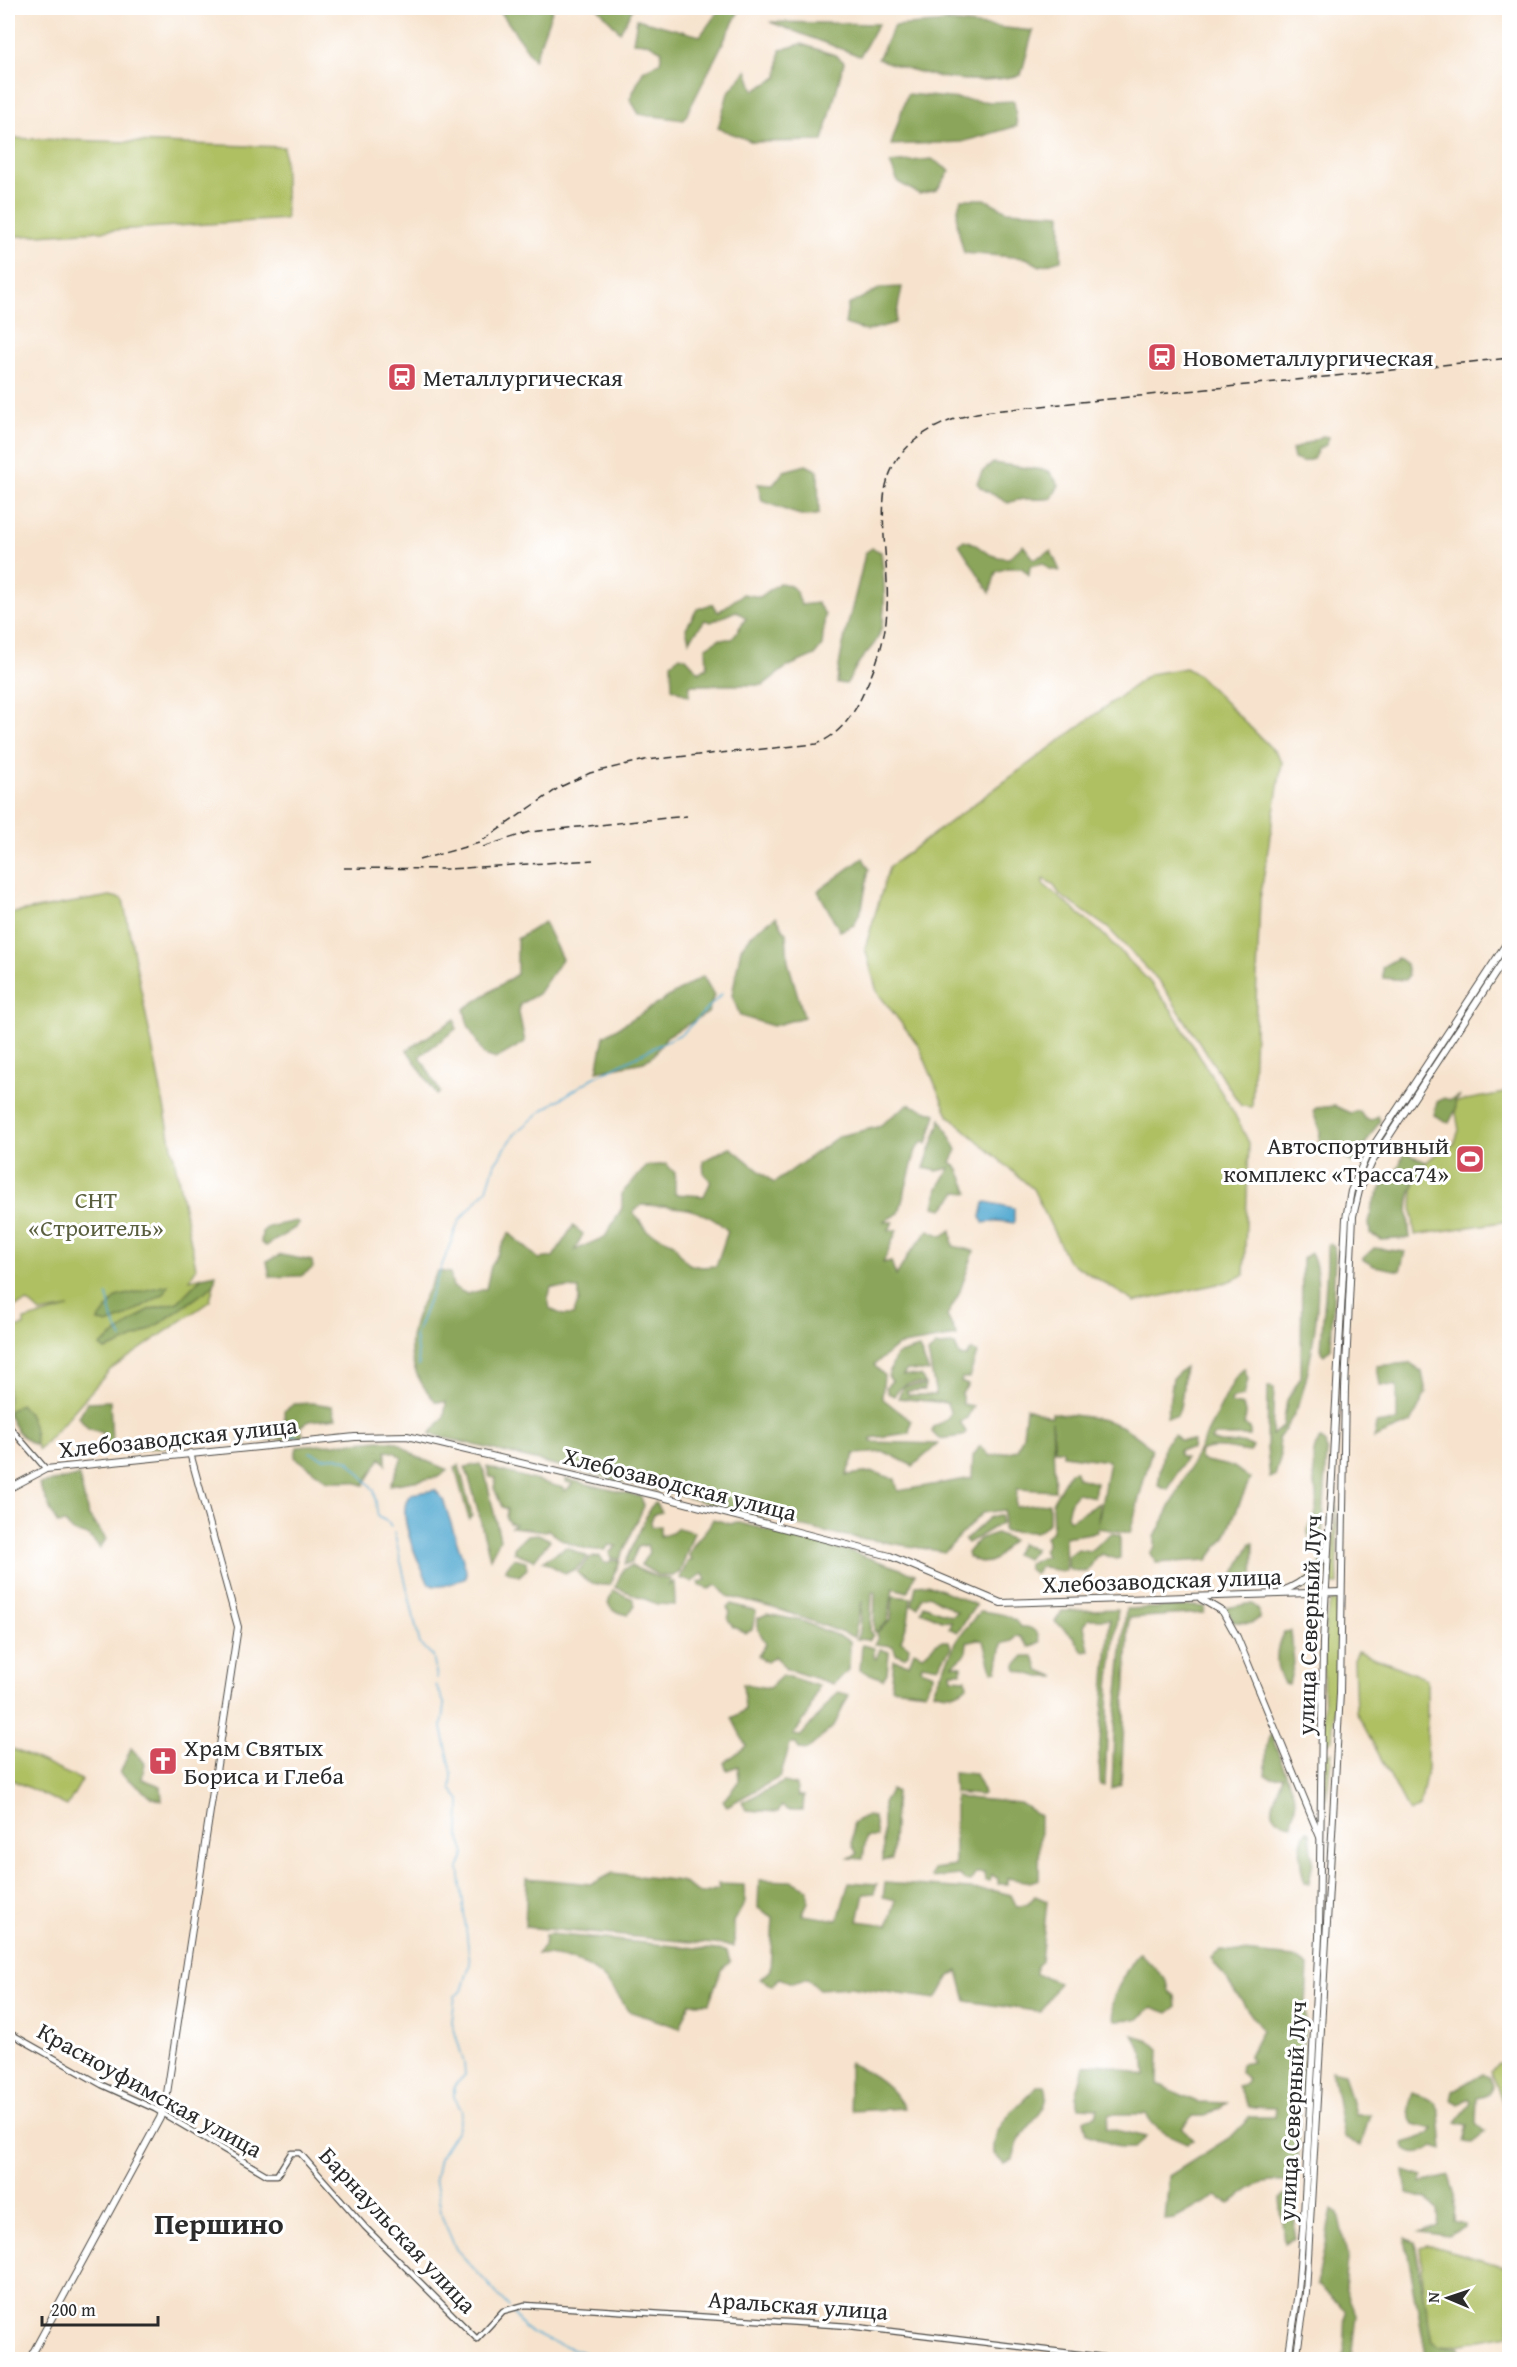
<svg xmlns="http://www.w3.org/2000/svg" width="1517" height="2367" viewBox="0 0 1517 2367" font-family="'Gentium Book Plus',serif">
<rect width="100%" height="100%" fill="#fff"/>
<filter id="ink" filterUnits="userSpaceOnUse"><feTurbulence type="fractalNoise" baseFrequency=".0167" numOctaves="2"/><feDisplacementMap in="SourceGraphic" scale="12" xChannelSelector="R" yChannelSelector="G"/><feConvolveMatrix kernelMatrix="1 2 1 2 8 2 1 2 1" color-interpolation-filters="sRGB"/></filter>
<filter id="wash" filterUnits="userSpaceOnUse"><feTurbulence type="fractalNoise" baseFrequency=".008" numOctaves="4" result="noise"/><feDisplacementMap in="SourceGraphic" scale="24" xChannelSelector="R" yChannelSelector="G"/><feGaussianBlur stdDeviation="1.35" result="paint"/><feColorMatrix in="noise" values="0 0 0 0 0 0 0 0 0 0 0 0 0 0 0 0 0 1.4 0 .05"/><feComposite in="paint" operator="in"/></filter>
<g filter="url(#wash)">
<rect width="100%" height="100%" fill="#f7e3cd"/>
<g fill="#afc064" stroke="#6d7648" stroke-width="1.5">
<path d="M8,138L284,147L286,219L8,237Z"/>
<path d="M1186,668L1198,675L1277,754L1282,762L1260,899L1252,1107L1241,1106L1160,982L1108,928L1060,895L1053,884L1043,879V884L1100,931L1149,981L1171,1009L1234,1113L1249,1143L1244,1275L1227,1282L1135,1302L1068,1261L1033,1189L948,1115L919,1046L877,992L865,948L889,867L1150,674Z"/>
<path d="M110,896L123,899L196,1268L190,1280L202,1277L178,1302L148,1310L100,1346L105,1350C145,1338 180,1309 214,1285L210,1301L110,1370L39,1450C32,1441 32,1423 28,1412H8L10,1418L8,1416V1329L24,1326V1320L69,1308L40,1313L28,1302L8,1309V914Z"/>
<path d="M1509,1086V1221L1415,1235C1409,1192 1409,1164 1454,1144L1459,1130L1454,1102L1504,1093Z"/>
<path d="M1336,1499L1338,1584L1333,1585L1331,1583Z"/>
<path d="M1326,1553L1323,1589H1294L1314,1574Z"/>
<path d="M1332,1600L1337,1602V1685L1332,1740L1327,1744L1324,1738C1324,1713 1320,1615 1332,1600Z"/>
<path d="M1358,1651L1427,1679V1769L1420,1807L1409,1812L1356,1711L1354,1660Z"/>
<path d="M8,1747L82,1780L67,1806L8,1778Z"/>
<path d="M1324,1752L1329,1754L1332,1752L1326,1800Z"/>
<path d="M1498,2063L1509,2064V2119L1491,2071Z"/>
<path d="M1427,2244L1509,2268V2335L1439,2347L1432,2343L1425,2304L1420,2246Z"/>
</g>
<g fill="#8ba65a" stroke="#5b6842" stroke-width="1.5" fill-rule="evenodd">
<path d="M498,8H553L534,60Z"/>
<path d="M598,8H633L620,32Z"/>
<path d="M721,8L740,9L684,120L639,114L630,99L643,71L660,62L662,51L648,43L633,42L637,19L700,36Z"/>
<path d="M770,22L878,24L860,56Z"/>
<path d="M949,22L1033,31L1021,75C968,87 928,77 878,59L894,26Z"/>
<path d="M801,44L835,55L844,62L823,141L753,142L718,128L728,93L747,70L754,91L778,77L780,50Z"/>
<path d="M907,94L992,102L1014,101L1017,126L962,142L891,145Z"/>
<path d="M932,159L950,171L937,190L919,194L898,182L890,163Z"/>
<path d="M961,199H985L1007,211L1061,214V260L1040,266L1026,258L964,253C959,233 953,219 961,199Z"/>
<path d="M902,287L895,323L867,331L845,324L848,305L881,288Z"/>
<path d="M1322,436L1329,437L1326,445L1319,448L1313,459L1302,462L1294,459L1292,450Z"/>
<path d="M993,463L1049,471L1059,485L1052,498C1035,502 1028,495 1008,503L981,488L977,483L982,472Z"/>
<path d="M806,465L818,471L819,514C802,521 779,506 762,501L758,484L773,485L784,471Z"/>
<path d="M964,540C983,544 982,558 1009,558L1023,545L1034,559L1051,551L1060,571L1049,569L1043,563L1030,566L1029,575L1022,568H1007L996,572L990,593L959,544Z"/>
<path d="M872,548L881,552C884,575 889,620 876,641C871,650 863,655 858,664C853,671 852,677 846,684L837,683C841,638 857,597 865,553Z"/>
<path d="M779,583C794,584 797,591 801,605L817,603L825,614L822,646L815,655L787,667L763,685H690L689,696L672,688L671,663L680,656L686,658L699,672L707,667L706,647L719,639H732L746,618L736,611L711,622L705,620L689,641L686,628L697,609L712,604L718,612L743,594L760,597Z"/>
<path d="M863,858L869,869L862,908L854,925L840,931L818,891Z"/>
<path d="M776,917L786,933L788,962L804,1017L773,1026L740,1016L732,995L741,948L755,931Z"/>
<path d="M544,922L562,959L538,994L520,1004L519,1013L525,1042L496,1059L484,1055L468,1025L464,1009L517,974V939Z"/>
<path d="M1398,958L1406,964L1408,976L1405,980L1383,978L1382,967Z"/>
<path d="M703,976L714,995L708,1013L667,1036L654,1055L644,1062L597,1071L604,1036Z"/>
<path d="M455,1019L456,1029L420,1056L440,1092L437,1095L407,1050Z"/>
<path d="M1460,1096L1455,1101L1456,1109L1449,1123L1434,1115L1437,1102L1444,1098L1450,1100Z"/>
<path d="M908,1104L936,1114L927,1144L923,1141L916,1150L899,1213L884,1221L893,1222L889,1230H897L883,1263L891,1261L896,1276L909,1254L929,1230L942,1236L951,1230L953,1246L974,1251L959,1294L947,1316L957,1336L897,1346L874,1365L884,1375L882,1398L911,1421L909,1433L871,1438V1442L938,1444L913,1466L885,1452L855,1454L846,1475L873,1472L895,1479L898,1491L972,1478L973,1456L980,1446L990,1456L1017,1450L1023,1435L1026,1408L1052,1417V1413C1096,1418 1118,1416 1152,1449L1130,1533L1097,1528V1532L1065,1537L1066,1570L1061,1572L1041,1566L1034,1574L1028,1568V1564L1046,1556L1043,1550L1047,1545L1046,1536L1053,1531L1052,1503L1070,1472L1076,1471L1077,1478L1096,1483L1094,1497L1078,1493L1070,1502L1067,1516L1070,1520L1099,1503L1098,1523L1109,1461L1063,1455V1450H1055L1052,1421L1055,1491L1017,1489L1016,1507L1049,1503V1523L1036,1532L1003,1531L1004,1510L982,1513L945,1552L829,1533L430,1434L444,1417L446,1402H436C393,1356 412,1319 438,1271L450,1273L453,1287L467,1294L486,1289L491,1266L509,1233L539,1259L553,1257L573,1226L583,1234L575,1250L605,1237L622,1208V1193L647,1166L666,1164L675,1173V1194L704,1196L711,1181L704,1174L703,1161L730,1147L774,1183L839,1136L878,1127ZM642,1205C674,1206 705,1207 728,1231L716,1266C690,1268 686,1267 674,1243L647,1231L633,1212ZM551,1287L579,1289V1301L573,1315H563L550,1309L548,1299Z"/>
<path d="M1335,1106L1350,1113L1359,1111L1365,1119L1372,1120L1378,1116L1380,1121L1353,1163L1339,1154V1143L1319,1142L1320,1132L1313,1111L1316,1108Z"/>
<path d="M941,1119L957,1150L951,1162L959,1170L969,1193L957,1192L943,1209L934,1207L938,1188L950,1168L937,1171L924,1168Z"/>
<path d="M1404,1152L1426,1162C1407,1191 1406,1204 1410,1238L1382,1240L1370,1234L1369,1223L1372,1206L1382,1187L1396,1175Z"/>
<path d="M296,1221L299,1223L295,1228L266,1246L261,1243L262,1232L268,1227Z"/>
<path d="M1330,1244L1334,1246L1335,1255L1331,1348L1324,1355L1321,1352C1322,1316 1328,1282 1327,1246Z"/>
<path d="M1374,1248L1405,1252L1400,1271L1374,1266L1362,1259Z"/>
<path d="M1311,1253C1327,1279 1310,1374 1299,1403C1295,1415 1286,1428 1278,1439L1281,1455L1275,1476L1270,1478L1267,1448L1268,1387L1274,1388L1272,1435L1283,1426L1287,1400L1301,1377L1302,1259Z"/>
<path d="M281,1255L312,1261L313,1268L301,1276L270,1277L267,1261Z"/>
<path d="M216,1274L214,1285C180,1309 145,1338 105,1350L100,1346L148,1310L178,1302L202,1277Z"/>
<path d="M168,1285L165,1293L123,1318L107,1324L98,1321L116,1297Z"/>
<path d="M955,1345L960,1356L966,1357L971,1350L977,1353L969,1378H962L961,1382L968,1385L962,1393V1404L973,1406L967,1418L960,1421L966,1432L963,1436L939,1439L932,1432L933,1427L948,1419L950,1412L947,1403L898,1398L904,1386H925V1390L907,1391L908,1395H936L928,1353L936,1346Z"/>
<path d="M919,1348L929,1372L907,1370L903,1375L921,1376L925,1384C910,1383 902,1381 894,1396L888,1393L886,1387L892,1381L888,1376L896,1355Z"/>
<path d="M1409,1363L1422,1372L1426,1393L1411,1423L1374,1438L1376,1424L1397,1421V1386L1380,1385L1377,1366Z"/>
<path d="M1185,1367C1182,1384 1184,1401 1177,1416L1167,1417L1173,1378Z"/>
<path d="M1244,1368L1248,1379L1244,1396L1233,1398L1230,1403L1243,1406L1246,1415L1244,1425L1250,1428V1436H1213L1211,1440C1225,1448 1239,1438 1253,1447L1250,1452C1235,1451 1213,1443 1199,1452L1201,1460L1234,1467L1250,1479L1225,1537L1208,1560L1156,1563L1150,1553L1155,1547V1537L1235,1378Z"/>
<path d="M110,1401L112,1442L177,1439L178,1445L105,1454L103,1433L88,1428L79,1417L87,1402Z"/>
<path d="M312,1403L332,1406L336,1418L310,1421L300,1426L304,1437L253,1441L246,1437L248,1433L285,1426L284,1411L294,1404Z"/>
<path d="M20,1404C31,1415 36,1429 35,1445C22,1439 12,1426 8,1412Z"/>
<path d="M1174,1434L1180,1440L1193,1441L1192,1449L1179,1450V1455L1185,1458L1168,1490L1158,1486L1164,1445Z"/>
<path d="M1320,1439L1325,1443L1327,1453L1322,1540L1317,1544L1310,1540L1307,1529C1330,1505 1301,1462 1320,1439Z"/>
<path d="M379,1440L397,1442L417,1457L448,1470L438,1477L390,1485L402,1458L394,1452L386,1451V1464L381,1458L364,1485L350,1481H328L295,1457L297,1447Z"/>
<path d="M480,1464L485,1473L500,1539L490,1558L482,1528C482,1524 469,1476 465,1467Z"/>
<path d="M459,1465L472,1516L469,1519L455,1468Z"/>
<path d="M487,1467L564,1488L565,1491L573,1484L566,1482V1479L641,1497L644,1506L620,1559L611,1558L609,1553L617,1546L609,1545L605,1550C585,1552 562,1542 547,1529L546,1531L511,1527L515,1524L509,1523L506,1518L507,1509L502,1507L494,1488L496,1478L490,1477Z"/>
<path d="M79,1476L88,1515L106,1539L100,1548L89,1536L73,1532L65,1523L57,1524L39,1484Z"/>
<path d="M655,1503L662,1512L654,1514L651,1521L652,1527L660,1526V1536L672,1533L678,1528L694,1532L680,1572L673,1576H659L641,1565L649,1552L647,1545L638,1547L631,1563L625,1564L650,1508Z"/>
<path d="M998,1515H1001V1523L968,1543L965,1540L989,1518Z"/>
<path d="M713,1519L731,1524L736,1522L849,1551L915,1574L908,1592L893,1588L888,1621L876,1632L874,1631L875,1592H872L870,1632L873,1635L869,1640L856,1639L860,1630L862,1601L854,1637L781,1610L727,1596L717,1585L709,1589L700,1586L699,1582L706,1580L703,1573L692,1582L680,1578L688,1561L692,1559L689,1556C693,1540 707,1533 713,1519Z"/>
<path d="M996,1533L1012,1540C996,1558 993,1570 968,1557L967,1553L979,1539Z"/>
<path d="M1111,1533L1120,1535V1558L1116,1559L1102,1554L1096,1557L1087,1572L1072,1570L1068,1567V1556L1078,1549L1090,1551Z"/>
<path d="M538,1534L550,1540L534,1560L514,1552V1548L527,1535Z"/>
<path d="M1251,1543H1254L1253,1586L1227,1588Z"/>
<path d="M1021,1544L1035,1549L1027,1559L1014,1554Z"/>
<path d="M566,1547L588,1557L575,1570L564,1573L543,1561Z"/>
<path d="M599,1556L604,1563H609L611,1560L620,1561L610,1584C597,1587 585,1582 577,1572L590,1558Z"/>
<path d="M514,1558L526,1561L527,1569L519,1576L505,1570Z"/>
<path d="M631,1566L659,1578L671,1579L669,1585L674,1581L675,1605L657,1604L615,1587L623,1569Z"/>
<path d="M928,1584L976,1605L957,1632L949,1628L951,1621L942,1620L921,1611L924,1605L951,1616L957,1612L929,1595L922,1597L918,1607L912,1605L916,1585Z"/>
<path d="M613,1590L633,1599L635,1605L628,1615L614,1611L608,1603Z"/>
<path d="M893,1596L911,1598L908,1621L901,1641L909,1647L908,1654L904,1657L896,1654L893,1646L874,1644L878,1639L877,1632L891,1620Z"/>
<path d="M731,1604L756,1611L752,1630L746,1633L733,1627L728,1619L730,1612L727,1608Z"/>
<path d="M1247,1604H1253L1259,1611V1619L1252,1623L1234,1622L1226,1608Z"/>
<path d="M1194,1606L1205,1607L1204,1613L1129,1618L1121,1784L1112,1789L1114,1734L1126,1609Z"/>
<path d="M1118,1609L1109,1687L1105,1786L1100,1785L1099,1753L1110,1619H1089L1084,1626L1089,1650L1082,1651L1074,1637L1055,1622L1062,1611Z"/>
<path d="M980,1611C995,1613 1013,1613 1020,1627C1030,1626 1039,1631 1040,1642L1029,1647L1021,1637L1016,1636L1012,1641L1002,1644L997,1670L992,1671L984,1641L977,1639L967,1642L966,1654L953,1665L961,1666V1672H951L952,1678L966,1679L967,1686C957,1696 946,1695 933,1691L958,1638Z"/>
<path d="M767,1614L802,1621L850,1641L849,1670L833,1684L786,1669L775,1656L767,1662L758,1656L766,1644L758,1629V1618Z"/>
<path d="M1291,1631L1294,1663L1289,1684L1284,1683C1274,1669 1275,1647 1284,1632Z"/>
<path d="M941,1641H949L951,1647L938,1667L922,1664L921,1669L934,1674L925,1692L891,1688L894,1660L909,1664L914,1651L922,1655C930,1652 932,1644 941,1641Z"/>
<path d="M862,1645L874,1648V1657L876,1659L880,1649L889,1652L887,1673L883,1679L860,1670Z"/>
<path d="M1024,1656H1033L1039,1670L1056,1677H1040L1016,1670V1665Z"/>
<path d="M783,1675L818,1686L808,1715L793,1735L801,1736L838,1692L849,1695L834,1726L807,1750L799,1749L796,1744H790L780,1777L727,1806L723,1801L739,1781L738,1766L727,1770L724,1763L746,1746L732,1718L745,1710L743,1684L769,1688Z"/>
<path d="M1271,1734L1296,1800L1292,1825C1258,1820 1278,1795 1283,1776L1271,1777L1265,1775C1268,1761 1263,1746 1271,1734Z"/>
<path d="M131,1748L145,1763L142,1779L161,1786L162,1801L151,1797L120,1773Z"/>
<path d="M953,1772L975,1774L984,1793L981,1795L954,1793Z"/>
<path d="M784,1782L796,1785L798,1796H804L803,1810H787L782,1806L778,1812L746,1810L742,1802Z"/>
<path d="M890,1790L896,1791L892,1859L883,1861V1804Z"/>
<path d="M955,1797L1020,1803L1040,1816L1039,1879L1030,1882L1007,1878V1884H998V1879L992,1875L990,1881H985L984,1873H976L970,1882L965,1881L960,1875L932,1878L933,1869L955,1866Z"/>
<path d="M865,1816L874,1817L877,1837H866L863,1859L849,1858L857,1854L852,1844L853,1823Z"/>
<path d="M1307,1831L1310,1832L1313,1861L1309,1884L1305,1883C1300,1869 1297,1842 1307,1831Z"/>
<path d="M613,1873L680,1881L701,1894L719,1889L718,1884L744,1885L745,1902L734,1922V1946L525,1927L527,1878L592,1884Z"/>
<path d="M759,1880L791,1881L808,1889V1902L802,1915L838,1920L849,1882L877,1884L874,1893L864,1894L858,1921L888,1925L896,1900L883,1897L885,1883L996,1891L1011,1895L1017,1907L1028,1904L1035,1896L1047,1901L1041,1961L1036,1966V1974L1059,1982L1041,2012L966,2001L958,1971L950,1976L936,1999L850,1987L819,1989L807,1979L792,1983L779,1978L773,1986L760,1979L770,1970L773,1917L758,1908Z"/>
<path d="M551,1934L727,1951L730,1962L721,1970L709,2003H690L680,2028L628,2011C605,1971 582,1957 537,1954L544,1946L545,1935Z"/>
<path d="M1221,1950L1295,1957L1308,1966L1294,2238L1284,2244L1280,2198L1291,2190L1285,2182C1252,2180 1254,2190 1229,2203L1216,2196L1175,2219L1165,2220L1169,2176L1232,2136L1250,2117H1275L1276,2108L1249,2107L1237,2086L1245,2084L1247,2079L1240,2072L1241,2064L1253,2062L1249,2055L1262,2030L1211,1958Z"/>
<path d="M1140,1953L1167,1981L1169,1991L1175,1996L1176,2007L1168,2013L1152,2007L1138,2019L1115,2020C1114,2016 1112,2009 1112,2005C1113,1996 1132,1956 1140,1953Z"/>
<path d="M1133,2035L1149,2040L1159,2049L1158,2084L1197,2102L1227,2103L1206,2116H1192L1182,2128L1194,2140L1187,2143C1171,2136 1155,2131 1146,2114H1109L1106,2128L1146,2137L1134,2148H1121L1087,2134L1084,2119L1096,2116L1098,2108L1079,2107L1076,2096L1084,2066C1104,2060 1127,2071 1146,2076L1144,2054Z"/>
<path d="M849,2063C871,2072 893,2087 904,2108L853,2111L849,2098Z"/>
<path d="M1332,2070L1344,2073L1355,2114H1370L1361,2146L1344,2138Z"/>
<path d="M1483,2073L1491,2078L1493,2087L1488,2094L1477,2097L1476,2123L1486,2132L1472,2143L1464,2142L1468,2125L1456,2122L1471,2103L1469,2098L1459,2104L1451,2100L1453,2091Z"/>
<path d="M1038,2085H1045C1053,2108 1033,2118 1022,2136C1017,2142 1015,2151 1013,2159L1004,2164L994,2154C991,2123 1020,2106 1038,2085Z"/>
<path d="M1413,2093L1436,2102L1440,2114L1443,2149L1434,2146C1425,2152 1415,2158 1405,2149L1404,2143L1428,2135L1433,2129L1414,2124C1407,2114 1408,2104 1413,2093Z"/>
<path d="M1404,2171L1423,2177L1421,2183L1449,2176L1455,2195L1454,2221L1464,2224V2227L1448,2236L1420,2232L1438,2225L1437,2209L1427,2199L1407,2194Z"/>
<path d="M1332,2209L1338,2213L1348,2259L1345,2288L1356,2315L1351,2359H1340L1344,2351L1346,2311L1317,2284Z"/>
<path d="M1405,2238L1415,2242L1432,2341L1440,2347L1459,2346L1460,2353L1439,2359L1426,2356Z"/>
</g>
<g fill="#55aad1" stroke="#406a7e" stroke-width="1.5">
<path d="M986,1202L1014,1208V1223L998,1221L983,1223L981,1217L984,1203Z"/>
<path d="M435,1490L443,1499L466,1569V1578C454,1582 441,1590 429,1584C420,1566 393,1510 411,1494Z"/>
</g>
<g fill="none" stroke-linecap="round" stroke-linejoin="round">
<g stroke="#55aad1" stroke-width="1.5">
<path d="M107,1295L113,1320L122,1338"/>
<path d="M419,1366L415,1336L459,1221L487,1189L495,1163L515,1134L543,1110L593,1078L683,1033L722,994"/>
<path d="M238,1440L247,1442L251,1438L279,1430L298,1438"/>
<path d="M310,1452L323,1458L337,1457L349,1461L374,1490L378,1517L388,1522L391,1526"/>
<path d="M394,1532L420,1644L433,1656L437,1678"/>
<path d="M436,1685L445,1705L442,1728L452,1773L451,1789L460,1800L459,1836L465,1853L459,1868L470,1964L462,1991L455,1996L452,2022L464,2063L465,2075L454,2086V2097L462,2111L457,2130L439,2158L435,2178L442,2217L456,2249L509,2307"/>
<path d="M512,2311L523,2328L547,2340L606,2360"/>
</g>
</g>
</g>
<g filter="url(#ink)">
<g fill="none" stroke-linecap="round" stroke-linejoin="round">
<g stroke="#4a4743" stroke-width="7">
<g id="minor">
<path d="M8,1425L46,1469"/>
<path d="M8,2032L102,2085L155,2109L267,2175H277L291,2153H300L365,2227L477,2339L503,2311L525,2305L849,2326L1128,2360"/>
</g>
</g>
<g stroke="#4a4743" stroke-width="8">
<g id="major">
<path d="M8,1489L46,1469L355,1437L407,1436L655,1495L890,1556L1001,1603L1341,1592"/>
<path d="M1282,1591C1303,1584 1322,1567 1327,1545"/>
<path d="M1201,1599L1223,1612L1237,1637L1320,1837"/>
<path d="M29,2360L160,2118L166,2100L238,1627L190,1453"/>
<path d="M1288,2360L1298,2292L1304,2215L1319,1937L1323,1642L1346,1218L1351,1191L1366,1157L1510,938"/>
<path d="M1296,2360L1306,2293L1340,1693L1345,1389L1353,1216L1359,1191L1372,1162L1510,951"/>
</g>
</g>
<use href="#minor" stroke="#fff" stroke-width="4.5"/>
<use href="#major" stroke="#fff" stroke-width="6"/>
<g stroke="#2b2b2b" stroke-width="1.5" stroke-dasharray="9 4.5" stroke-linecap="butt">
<path d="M483,847L529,832L687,816"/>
<path d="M419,860L479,843L560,787L590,773L645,760L817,744C843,732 855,713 866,687C878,662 886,636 887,608C889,571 881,534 884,498C889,445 936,420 983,412L1510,358"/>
<path d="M344,868L448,869L593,860"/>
<path d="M8,886H11"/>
</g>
</g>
</g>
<defs>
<g id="station-square" transform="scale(1.5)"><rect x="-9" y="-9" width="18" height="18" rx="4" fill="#d1495b" stroke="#fff"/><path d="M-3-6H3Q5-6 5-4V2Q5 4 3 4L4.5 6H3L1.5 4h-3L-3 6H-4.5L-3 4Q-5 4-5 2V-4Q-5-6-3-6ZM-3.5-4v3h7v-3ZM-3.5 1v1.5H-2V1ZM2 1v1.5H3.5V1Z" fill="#fff"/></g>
<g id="stadium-square" transform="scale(1.5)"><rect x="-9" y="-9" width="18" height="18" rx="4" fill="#d1495b" stroke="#fff"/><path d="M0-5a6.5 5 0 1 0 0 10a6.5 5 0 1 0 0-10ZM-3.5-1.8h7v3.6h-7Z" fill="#fff"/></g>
<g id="church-square" transform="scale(1.5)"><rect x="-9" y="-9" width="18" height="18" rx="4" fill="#d1495b" stroke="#fff"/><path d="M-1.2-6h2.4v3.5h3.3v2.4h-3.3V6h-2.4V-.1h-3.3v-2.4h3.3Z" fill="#fff"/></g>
</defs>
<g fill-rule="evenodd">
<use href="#station-square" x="1162" y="357"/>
<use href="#station-square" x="402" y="377"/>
<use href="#stadium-square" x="1470" y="1159"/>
<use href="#church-square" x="163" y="1761"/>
</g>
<g text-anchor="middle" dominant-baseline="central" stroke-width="6" stroke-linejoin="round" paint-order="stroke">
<g font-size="24" fill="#2b2b2b" stroke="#fff" text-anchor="start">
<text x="1183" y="357">Новометаллургическая</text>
<text x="423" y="377">Металлургическая</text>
<text x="1449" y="1145" text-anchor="end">Автоспортивный<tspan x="1449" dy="28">комплекс «Трасса74»</tspan></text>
<text x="184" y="1747">Храм Святых<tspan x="184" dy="28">Бориса и Глеба</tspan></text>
</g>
<g font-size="24" fill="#595f3f" stroke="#fff">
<text x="96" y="1199">СНТ<tspan x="96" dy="28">«Строитель»</tspan></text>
</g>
<g font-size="24" fill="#2b2b2b" stroke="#fff">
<text transform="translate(178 1437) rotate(-6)">Хлебозаводская улица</text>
<text transform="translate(680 1484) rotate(14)">Хлебозаводская улица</text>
<text transform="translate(1162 1580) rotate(-2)">Хлебозаводская улица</text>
<text transform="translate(1309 1625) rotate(-88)">улица Северный Луч</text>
<text transform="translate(150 2090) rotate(29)">Красноуфимская улица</text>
<text transform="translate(1292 2111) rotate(-87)">улица Северный Луч</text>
<text transform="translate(398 2230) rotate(47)">Барнаульская улица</text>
<text transform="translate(798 2305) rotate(4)">Аральская улица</text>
</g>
<g font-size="30" font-weight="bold" fill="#2b2b2b" stroke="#fff">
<text x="219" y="2223">Першино</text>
</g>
</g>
<rect width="1517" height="2367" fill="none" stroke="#fff" stroke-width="30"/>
<g transform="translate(1448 2298) rotate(272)" stroke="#ffffff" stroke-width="4.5" paint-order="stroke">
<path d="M0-4.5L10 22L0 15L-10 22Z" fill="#2b2b2b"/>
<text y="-9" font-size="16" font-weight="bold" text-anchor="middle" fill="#2b2b2b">N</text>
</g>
<path d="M42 2316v9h116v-9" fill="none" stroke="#2b2b2b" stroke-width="3"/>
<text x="51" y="2316" font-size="18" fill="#2b2b2b" stroke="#ffffff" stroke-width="4.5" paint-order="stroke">200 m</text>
</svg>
